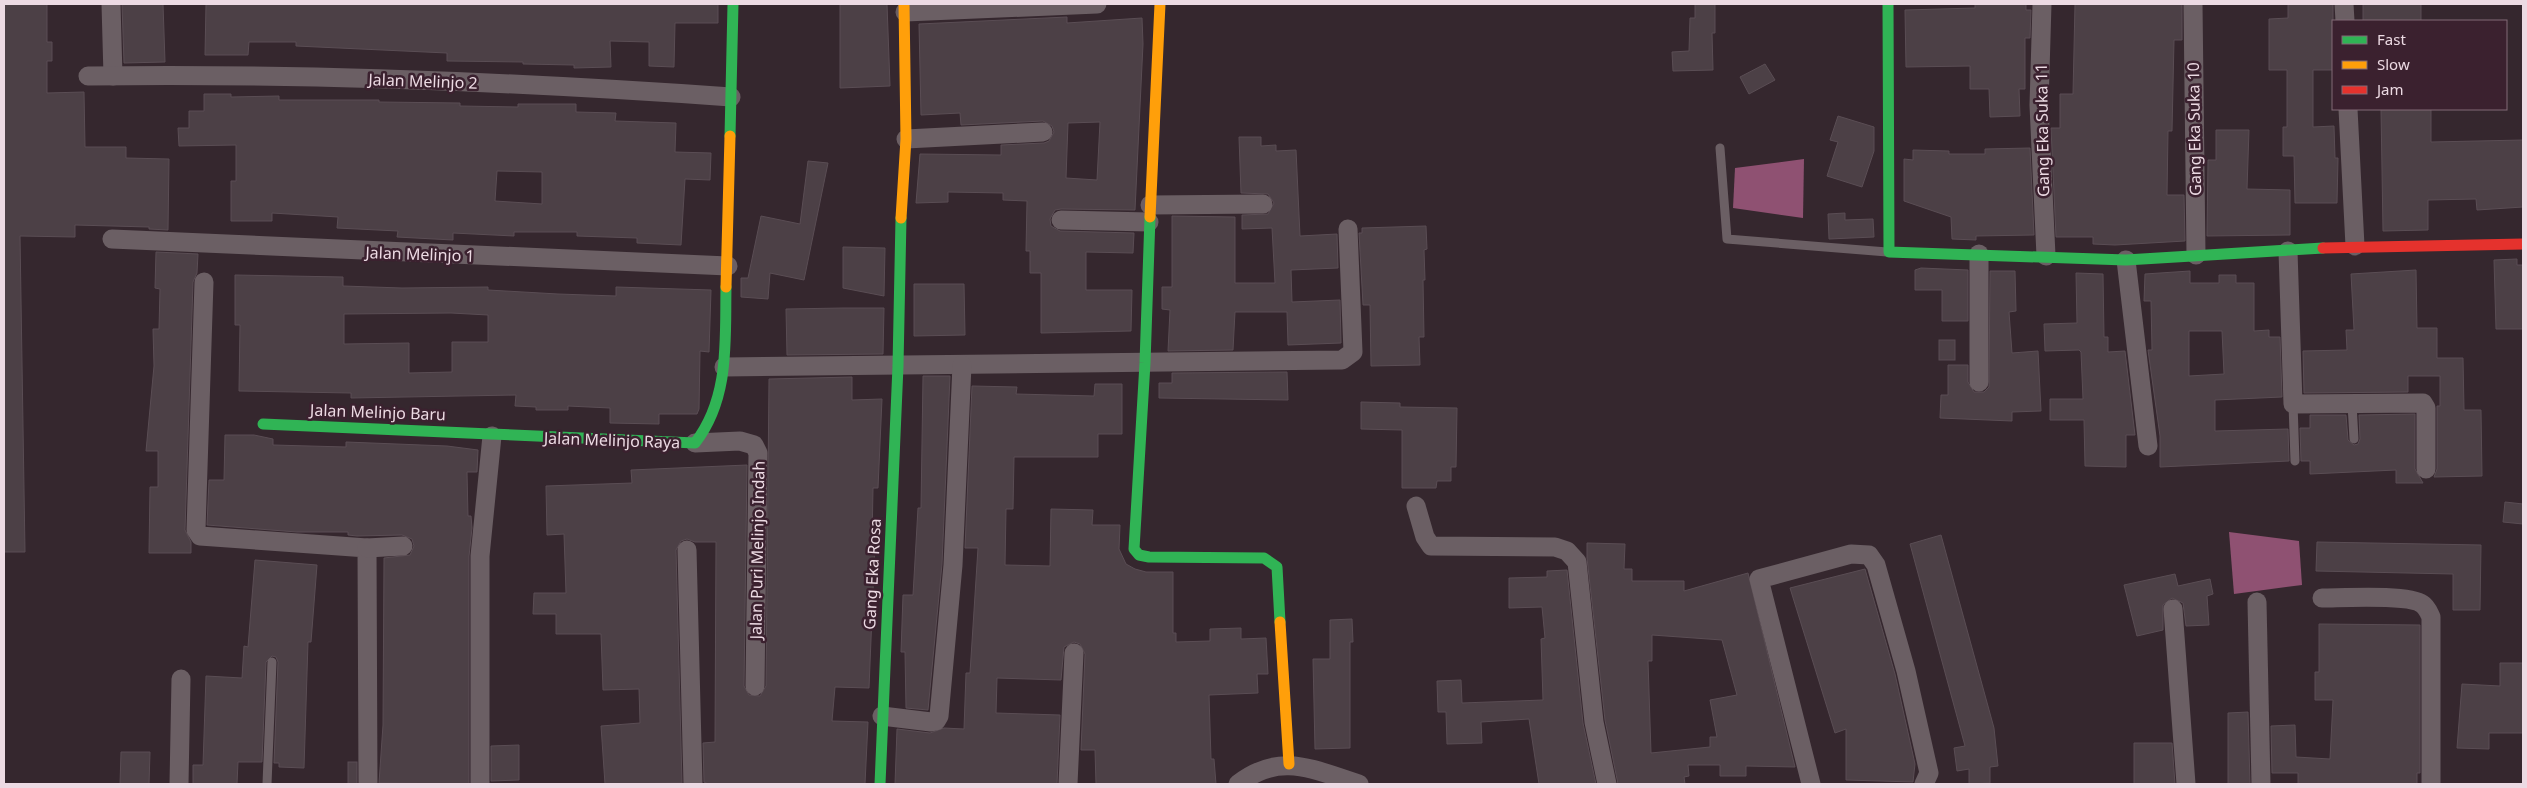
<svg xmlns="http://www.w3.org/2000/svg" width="2527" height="788" viewBox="0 0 2527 788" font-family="'Noto Sans',sans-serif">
<rect width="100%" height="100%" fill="#35272e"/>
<g fill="#8f5172">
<path d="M1804,159L1803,218L1733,208L1735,168Z"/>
<path d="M2229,532L2299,541L2302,585L2234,594Z"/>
</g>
<g fill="#4c4046" stroke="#5a4d54" fill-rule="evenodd">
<path d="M4,4H47V42H52V61H47V93L84,92L85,147H126V158L169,159L168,230L149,229V227L75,225V237L20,236L25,552H4Z"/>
<path d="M122,4H163L165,62L124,63Z"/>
<path d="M206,4H718V23H675L674,67L649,66V42L610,41L611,67L574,68V65L523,64V62L447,61V53L296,46V42H249L248,55H205Z"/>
<path d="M840,4H887L890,86L840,88Z"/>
<path d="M1695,4H1715V33H1712L1713,70L1673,71L1672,52L1689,51L1690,18H1695Z"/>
<path d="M1975,4H2026V10H2031L2030,38H2025V89H2019L2020,116L1990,117L1989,89H1970V66L1906,67L1905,10L1975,8Z"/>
<path d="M2075,4H2182V40H2174L2172,131H2168L2167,195H2184L2185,241L2115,245L2093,244V237H2056L2051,128H2060V94H2073Z"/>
<path d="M2288,4H2333V70H2313V127L2334,126L2335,158H2338L2337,203H2295L2294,156H2283V127H2287V70H2269V19L2288,18Z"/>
<rect x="2363" y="4" width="58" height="17"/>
<path d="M1067,17V23L1142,18L1143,44L1135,210L1061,209L1055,210L1050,219L1051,226L1060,231L1134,233L1133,253L1086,252V290H1132L1131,331L1041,333V273H1030V251H1026L1027,201L1003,200V193L948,192V202L916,203L920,154L1001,155V145L1044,143L1049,141L1054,132L1052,126L1043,121L961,125L960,113L921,115L919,24ZM1100,122L1097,180L1066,178L1068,123Z"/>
<path d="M1765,64L1775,80L1749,94L1740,77Z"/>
<path d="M204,94H231V97L279,96V100H379V102L460,103V106L518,107V104H576V112L616,113L615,121L676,123L675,152L711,153L710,180L685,179L681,245L637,243V238L577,236V232H514V236L453,233V240L397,237L398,231L337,228L338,217L272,213V221H231V181H236V145L179,146L178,128H189V111H204ZM497,171L542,172V204L495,201Z"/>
<path d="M2381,109H2431V142L2523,140V207L2477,210L2476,199L2428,200V230L2383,231Z"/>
<path d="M1838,116L1874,127V151L1862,187L1827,176L1838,142L1830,140Z"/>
<path d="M2216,130H2249L2247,189L2290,190V235L2207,236L2208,160H2216Z"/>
<path d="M1239,137H1261V146L1276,145V151L1296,150L1300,236L1337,234L1338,268L1291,270L1292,302L1340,300L1341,343L1288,345L1287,312H1235L1233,350L1168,351L1170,310L1162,309V287H1172V216L1235,217V283H1275L1272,228L1242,229V215L1268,214L1274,203L1268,194L1241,193Z"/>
<path d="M2030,148L2034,235L1976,236V240L1952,239L1951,217L1904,201V159L1913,160V150L1949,151V154H1985V149Z"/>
<path d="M808,161L828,163L804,280L770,273L768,299L741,297V278H748L761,216L800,224Z"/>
<path d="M1845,213V220L1873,219L1874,237L1829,239L1828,214Z"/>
<path d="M1426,226L1427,249L1424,250L1425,280H1423L1424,337H1419L1420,365L1371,366L1370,305H1363L1359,233H1362V228Z"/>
<path d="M843,247L885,248L884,296L843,288Z"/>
<path d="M156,252L198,254L197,273L193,282L185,530L191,542V553H149L150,487H158V451H146L154,366L153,329H159L160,289L155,288Z"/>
<path d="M2517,259V265H2523V329H2496L2494,260Z"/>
<path d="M1921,268L1968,270V321H1942V290H1915V270Z"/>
<path d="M2416,270L2417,328H2437V358H2463L2464,410H2481L2482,476L2434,477L2437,469V406H2440V376H2408V392L2304,393L2303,351L2347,350L2346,330H2354L2351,274Z"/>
<path d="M1990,271H2015L2016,311L2009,312L2012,353L2038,351L2041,411L2012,412V421L1940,418L1941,395H1948V365H1968V382L1974,392H1984L1989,387Z"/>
<path d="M2190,271V283H2219V275H2236V283H2254V331L2269,330V337H2280L2282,397L2215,400V431L2288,429L2289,461L2160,467V436L2148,350H2152L2151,301H2144L2145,274ZM2189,331H2222L2224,374L2189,376Z"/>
<path d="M2076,273L2103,274L2104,337H2108V352L2125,351L2135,435H2126V467L2085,466L2084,420H2050V399H2083L2081,352L2079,350L2045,351L2044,324L2077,323Z"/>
<path d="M235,275L343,277V286L402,288L488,287V290L558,294L616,296V287L711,290L709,352L700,351L699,409L697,414H659V424L610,423V408L568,406V410H536V407L515,406L516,395L351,398V393L239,391L240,325H235ZM451,313L488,315V342H452V372L409,373V343L344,344V314Z"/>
<path d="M914,284H964L965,335L914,336Z"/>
<path d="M843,308H884L883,354L787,355L786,309Z"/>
<rect x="1939" y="340" width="16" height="20"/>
<path d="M1287,372L1288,400L1159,398V383H1172V373Z"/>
<path d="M923,376H950L942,564L928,710L906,708L905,652H901L903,595H913L918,508H921Z"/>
<path d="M852,377V400L882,399L878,488H873L872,542H875L869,688L835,687L832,721L868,722L865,784H708L704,782L703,743L715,742L716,542H695L687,539L681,541L676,550L682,783L605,784L601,726L640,723L639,689L603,690L601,634H556V614H533L534,593H566L564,534L547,535L546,486L632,483L631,470L747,465L744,686L749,695L760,696L766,686L769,379Z"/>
<path d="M1095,384H1122V434H1098V457H1014L1013,509H1006L1005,565L1050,566L1051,509L1093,510L1092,525H1120L1119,549L1126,564L1135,569L1146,572H1173V633H1176V642L1210,641V629L1241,628V639L1266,638L1268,674H1257L1258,693L1209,695L1211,759H1214L1216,784H1096L1095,750H1081L1085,654L1080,644L1074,642L1064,647L1061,680L997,678L996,713L1060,715L1057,784H895L897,729L930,733L944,728L964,729L966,673H970L978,548H965L972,386L1017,387L1016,394L1094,396Z"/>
<path d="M1361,402L1400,403V407L1457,408L1456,467H1451V481H1437L1436,488H1402V430L1361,429Z"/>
<path d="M2415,414V469L2423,483H2396V470L2310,474V461H2301L2300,428H2310V415H2346L2348,440L2354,445L2358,444L2360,439L2359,415Z"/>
<path d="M225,435H254L273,439V445L346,447V442L447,446L478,450L477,472H467L468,516H471L472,528L469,556V784L379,783L383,725L384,558L410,555L414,546L412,539L402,535L357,536L348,535V532H297L207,525L209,480H224Z"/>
<path d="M2505,502L2523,504V524L2503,522Z"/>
<path d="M1941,535L1994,728L1998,766L1990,767V783L1969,784V769L1957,771L1954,748L1965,746L1910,544Z"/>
<path d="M2317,542L2481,545L2480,610H2453V574L2316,571Z"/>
<path d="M1587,543L1625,544L1624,569H1632V581H1684V591L1748,573L1795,767L1746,766V776H1720V765H1688L1689,776L1684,777L1685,784H1618L1605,720L1587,558ZM1652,635L1722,640L1737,695L1710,700L1717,737H1710V747L1651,753L1648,661H1652Z"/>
<path d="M255,560L317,565L311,642H308L304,768L279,767V763H274L278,662L276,657L272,656L266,662L262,762H238L237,784H193V765H203L206,676L242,678L244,646L248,647Z"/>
<path d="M1865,569L1895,674L1915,764L1913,782L1846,780V729L1835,733L1790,588Z"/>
<path d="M1567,570L1583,723L1596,784H1539L1529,719L1481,722L1482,743L1447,744L1446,712H1438L1437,681L1461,680L1462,703L1543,700L1541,639L1545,638L1542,607L1509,608V578L1547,577V571Z"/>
<path d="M2175,574L2178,586L2210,579L2213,594L2207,596L2209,625L2186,626L2183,603L2172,598L2163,605V630L2137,636L2124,585Z"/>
<path d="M1352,619L1353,642H1350V748L1315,749L1313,659H1330V620Z"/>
<path d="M2319,624L2420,625V773H2417V784H2298V773H2272L2271,726L2295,725L2296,757L2330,759L2333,700H2315V672H2319Z"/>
<path d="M2500,663H2523V733H2489V749L2457,748L2462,684L2500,686Z"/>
<path d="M2248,712L2250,784H2228V713Z"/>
<path d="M2134,743H2172L2175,784H2134Z"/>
<path d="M519,745V780L491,781V746Z"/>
<path d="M121,752H150L149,784H120Z"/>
<rect x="348" y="762" width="9" height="22"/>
</g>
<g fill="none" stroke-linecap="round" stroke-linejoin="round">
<g stroke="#6b5f64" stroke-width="9">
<path d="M1720,148L1727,239L1887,252"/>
<path d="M2293,404L2295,461"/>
<path d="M2352,404L2354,439"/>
<path d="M267,784L272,662"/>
</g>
<g stroke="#6b5f64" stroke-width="19">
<path d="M111,4L113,76"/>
<path d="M2042,4L2039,105L2046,256"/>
<path d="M2193,4L2196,255"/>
<path d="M2344,4L2345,21"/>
<path d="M905,12L1097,4"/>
<path d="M88,76C303,73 518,82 731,97"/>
<path d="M2348,109L2355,246"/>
<path d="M906,139L1043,132"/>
<path d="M1150,205L1263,204"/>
<path d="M1061,220L1149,222"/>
<path d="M112,239L728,266"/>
<path d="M2288,251L2293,404L2423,403L2426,408V469"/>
<path d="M1979,254V382"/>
<path d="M2126,260L2148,446"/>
<path d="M204,282L196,530L200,536L367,548L368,784"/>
<path d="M724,367L1342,360L1353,352L1348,229"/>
<path d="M695,443L740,441L754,445L758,453L755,686"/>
<path d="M1416,506L1425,537L1431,546L1555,547L1567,551L1577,562L1594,722L1607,784"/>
<path d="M367,548L403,546"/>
<path d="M687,550L693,784"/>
<path d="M2322,598C2342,598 2409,594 2422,604C2427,607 2429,613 2431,617V784"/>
<path d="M2257,602L2261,784"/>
<path d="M2173,609L2186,784"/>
<path d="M882,716L931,722L936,721L939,716L953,565L962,365"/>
<path d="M179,784L181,679"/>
<path d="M480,784V556L492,436"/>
<path d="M1068,784L1074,653"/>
<path d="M1238,784C1281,751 1313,770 1359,784"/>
<path d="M1811,784L1759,579L1851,554L1869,555L1876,565L1906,671L1929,773L1924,784"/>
</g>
<g stroke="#30b455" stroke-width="11">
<path d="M1888,4L1889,252L2126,260L2323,248"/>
<path d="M730,136L733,4"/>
<path d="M1150,217L1145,363L1134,549L1139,555L1149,557L1264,558L1277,567L1280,622"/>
<path d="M263,424C407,429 551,438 695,443C730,398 725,341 726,287"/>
<path d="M880,784L898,366L901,218"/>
</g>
<g stroke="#ff9f0a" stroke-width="11">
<path d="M1150,217L1160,4"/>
<path d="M901,218L906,139L904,4"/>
<path d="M726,287L730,136"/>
<path d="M1280,622L1289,764"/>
</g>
<path stroke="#e5322d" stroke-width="11" d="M2323,248L2523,244"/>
</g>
<g text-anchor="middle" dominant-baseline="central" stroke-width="5" stroke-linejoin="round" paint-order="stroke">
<g font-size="16" fill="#ecdae3" stroke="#3b212f">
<text transform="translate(423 81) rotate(2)">Jalan Melinjo 2</text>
<text transform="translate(2194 129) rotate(-91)">Gang Eka Suka 10</text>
<text transform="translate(2042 130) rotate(-91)">Gang Eka Suka 11</text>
<text transform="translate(420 254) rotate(2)">Jalan Melinjo 1</text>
<text transform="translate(378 412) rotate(2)">Jalan Melinjo Baru</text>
<text transform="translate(612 440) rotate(2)">Jalan Melinjo Raya</text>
<text transform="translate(757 550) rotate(-89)">Jalan Puri Melinjo Indah</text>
<text transform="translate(872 574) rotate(-87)">Gang Eka Rosa</text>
</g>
</g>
<rect width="2527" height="788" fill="none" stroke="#ecdae3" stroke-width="10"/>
<rect x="2332" y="20" width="175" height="90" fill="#3b212f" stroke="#826b77"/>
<rect x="2342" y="36" width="25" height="8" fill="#30b455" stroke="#826b77"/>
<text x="2377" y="45" font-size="15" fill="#ecdae3">Fast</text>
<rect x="2342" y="61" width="25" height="8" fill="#ff9f0a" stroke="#826b77"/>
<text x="2377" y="70" font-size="15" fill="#ecdae3">Slow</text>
<rect x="2342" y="86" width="25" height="8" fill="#e5322d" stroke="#826b77"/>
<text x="2377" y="95" font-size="15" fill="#ecdae3">Jam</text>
</svg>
